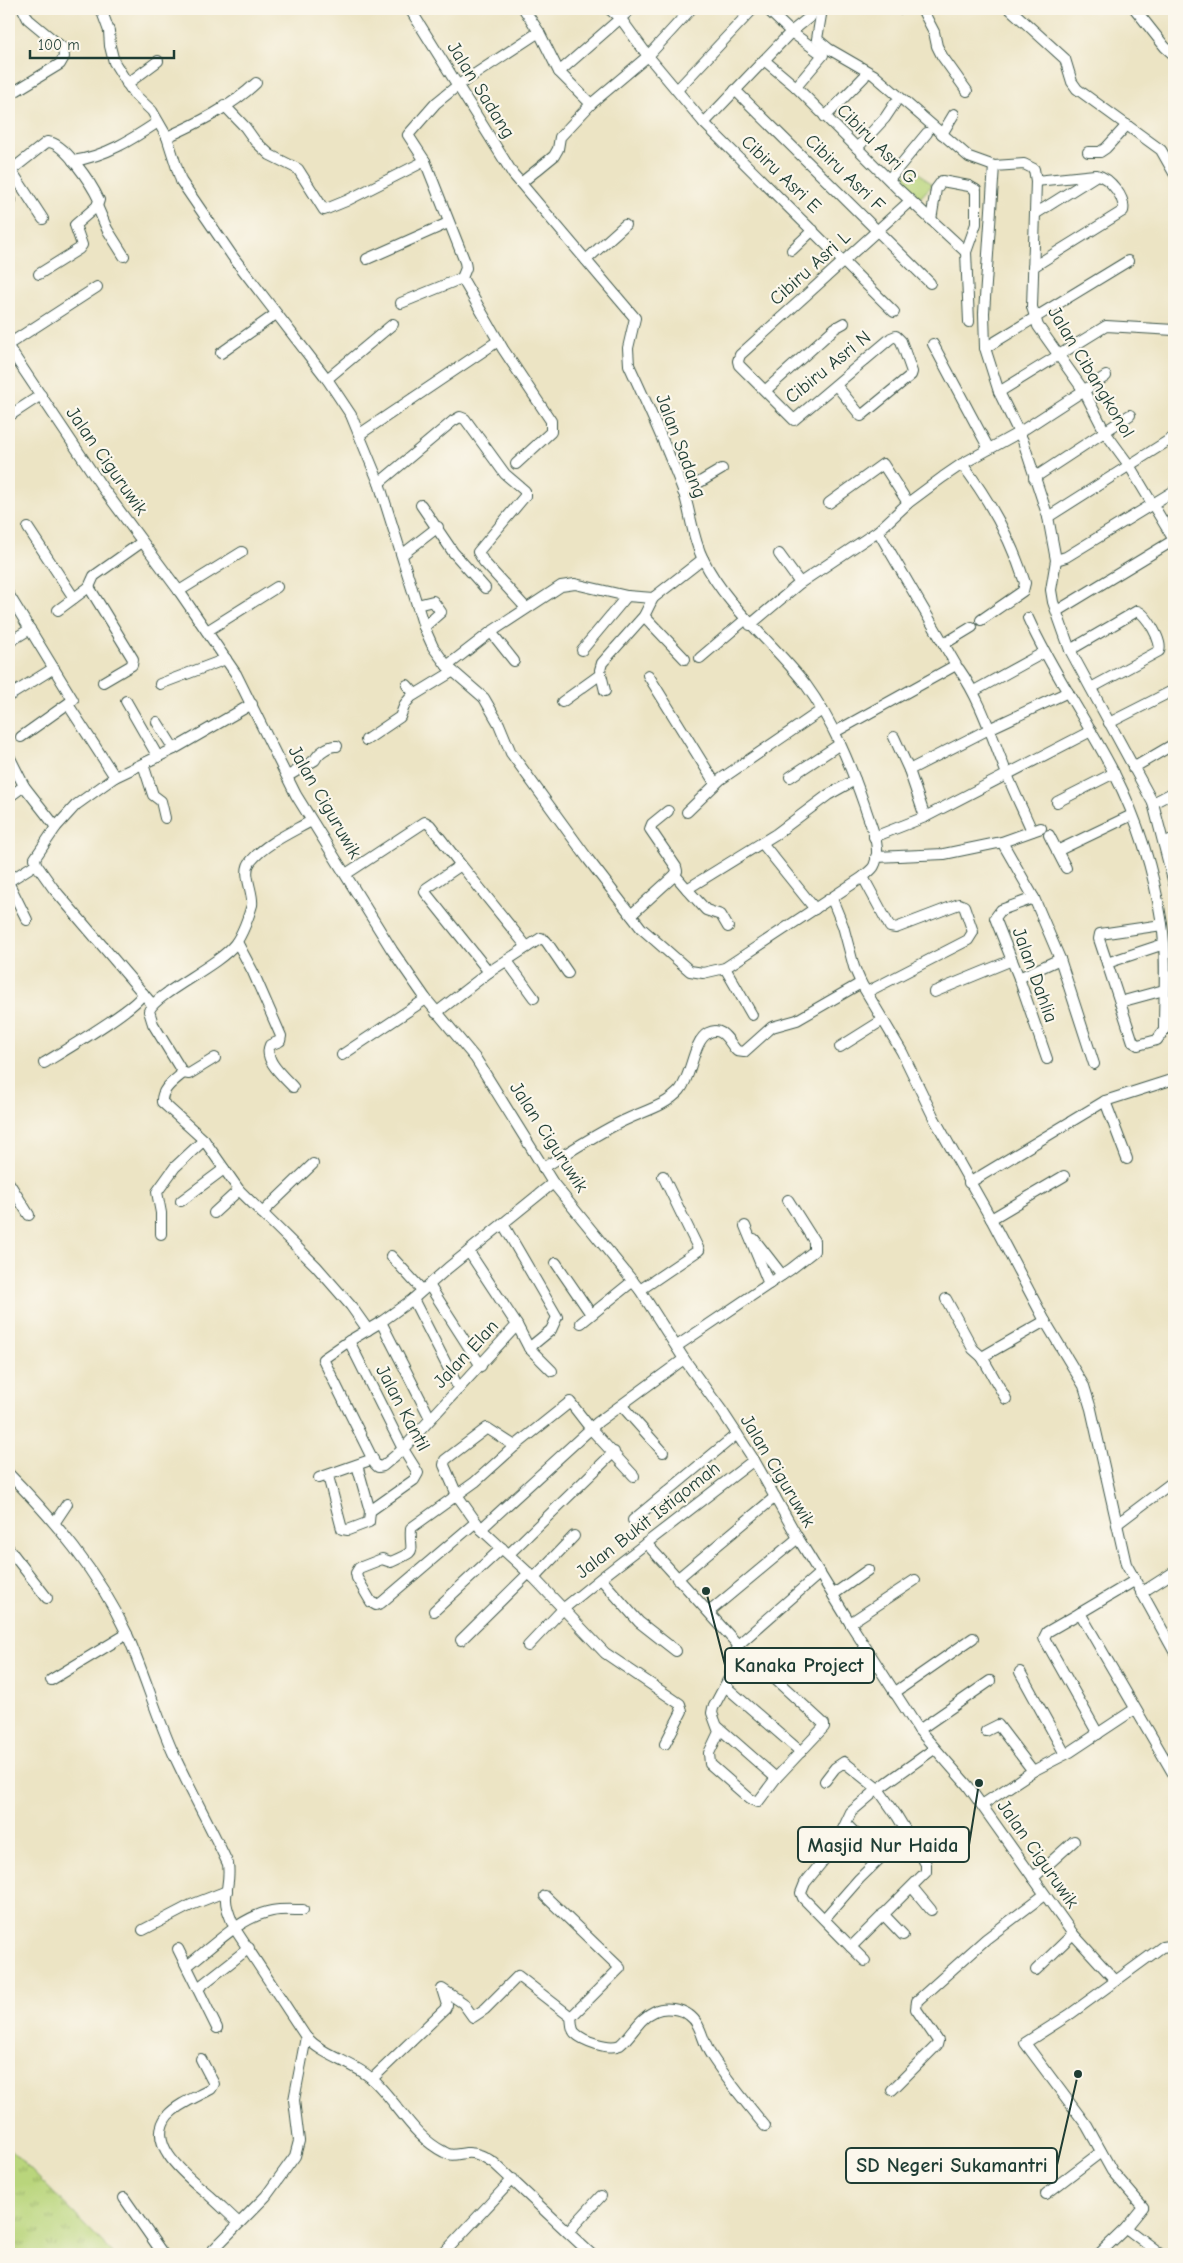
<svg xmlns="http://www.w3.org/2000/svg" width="1183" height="2263" viewBox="0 0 1183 2263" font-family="'Comic Neue',sans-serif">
<defs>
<pattern id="grass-tufts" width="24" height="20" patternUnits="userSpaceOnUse" patternTransform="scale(1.25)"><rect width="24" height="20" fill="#b9d57b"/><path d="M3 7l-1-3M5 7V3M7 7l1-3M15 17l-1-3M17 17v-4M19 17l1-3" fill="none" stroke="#96ae66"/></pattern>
</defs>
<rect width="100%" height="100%" fill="#fbf7ec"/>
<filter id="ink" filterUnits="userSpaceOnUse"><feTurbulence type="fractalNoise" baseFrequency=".02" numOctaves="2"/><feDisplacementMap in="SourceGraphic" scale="10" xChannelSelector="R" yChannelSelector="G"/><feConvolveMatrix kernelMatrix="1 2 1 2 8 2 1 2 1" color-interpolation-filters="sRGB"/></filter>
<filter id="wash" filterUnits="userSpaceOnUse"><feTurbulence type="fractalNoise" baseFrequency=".0096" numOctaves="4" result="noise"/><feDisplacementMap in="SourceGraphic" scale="20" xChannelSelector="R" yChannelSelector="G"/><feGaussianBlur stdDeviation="1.12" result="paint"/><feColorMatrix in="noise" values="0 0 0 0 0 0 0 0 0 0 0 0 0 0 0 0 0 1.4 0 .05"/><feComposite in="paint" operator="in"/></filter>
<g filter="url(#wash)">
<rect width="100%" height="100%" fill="#ece4c4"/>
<path fill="url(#grass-tufts)" stroke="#6c8958" d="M9,2148L114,2254H9Z"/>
<path fill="#b9d57b" stroke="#6c8958" d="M913,167L932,185L920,198L900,179Z"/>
</g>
<g filter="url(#ink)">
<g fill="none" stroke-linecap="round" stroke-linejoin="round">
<g stroke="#3e564a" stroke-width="12">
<g id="street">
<path d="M101,9L109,31L110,46L114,62L134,94L152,111L167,137L181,181L233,257L327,379L351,415L379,483L424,627L433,647L447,666L484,698L499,724L511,753L588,859L641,928L690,971L703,973L725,968L863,877C867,873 872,870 874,866C883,849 870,824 865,807C850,764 833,722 806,685C773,642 727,608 703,559C692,538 691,513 683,490C667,448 648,406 629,365L628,348L635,318L513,174L410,9"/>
<path d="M524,9L539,32L559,72L631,9"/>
<path d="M609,9L621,19L648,56L704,123L894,312"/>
<path d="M767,9L791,32L823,55L796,87"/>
<path d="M822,9L817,39L829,49L874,75L969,157L994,166L1024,164L1034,169L1036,181L1032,307L1038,326L1084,391L1105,432L1129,465L1174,540"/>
<path d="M894,9H898"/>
<path d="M922,9L934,32L937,46L942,56L967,91"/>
<path d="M1010,9L1065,59L1072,82L1077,89L1161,150L1174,173"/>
<path d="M1135,9L1165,47L1174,55"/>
<path d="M764,60L796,87L899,190L966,252"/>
<path d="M559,72L591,104"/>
<path d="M127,84L158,61"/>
<path d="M677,90L753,9"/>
<path d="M735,90L930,283"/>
<path d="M9,95L60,64L64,57L63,48L28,19L23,9"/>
<path d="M224,105L245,127L255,141L270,155L298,169L324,210L346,201L425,161"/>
<path d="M825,117L864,77"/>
<path d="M704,123L791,32L811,16L813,9"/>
<path d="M942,134L954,114"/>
<path d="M167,137C198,123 231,107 256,83"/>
<path d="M857,148L885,118L895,103"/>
<path d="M1088,152H1100L1106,148L1127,125"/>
<path d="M73,161C106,156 131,140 158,122"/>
<path d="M994,166L984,313L985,348L999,392L1023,441L1048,517L1056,560L1051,590L1053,602L1070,650L1153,803L1174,884"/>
<path d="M11,170L43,219"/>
<path d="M9,172L47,142C64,141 92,185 99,200L97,206L75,225L82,245L79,249L39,274"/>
<path d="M889,179L927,133"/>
<path d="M1036,181L1095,175"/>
<path d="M521,183L554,156L558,149L560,137L591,104L648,56L691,9"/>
<path d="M9,197L11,200"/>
<path d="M97,206L107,229L124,256"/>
<path d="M931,220L936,189L942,181L969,186L976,190V224L966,252L969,322"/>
<path d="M792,250L813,230"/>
<path d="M367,259L448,223"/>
<path d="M586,260L625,225"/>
<path d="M1033,267L1123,211C1126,198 1110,178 1097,175L1035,214"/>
<path d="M401,303L462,278"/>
<path d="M9,344L97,287"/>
<path d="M933,344L989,449"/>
<path d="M9,348L102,487L179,591L236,674L296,795L392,950L426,999L476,1059L553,1183L640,1290L684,1359L722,1411L754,1460L798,1538L850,1623L919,1730L968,1786L1073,1934L1115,1980"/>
<path d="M985,348L1128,261"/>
<path d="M221,353L276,314"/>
<path d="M327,379L393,324"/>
<path d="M836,385L861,416L911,375L912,372L901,341L896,336L891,338L794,420L739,365L738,361L740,355L910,201"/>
<path d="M766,390L835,328L844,323"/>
<path d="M999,392L1106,326L1174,330"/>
<path d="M9,416L41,395"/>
<path d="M360,434L498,341"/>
<path d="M516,464L551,432V421L503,349L462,278L466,268L465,262L425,161L408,135L436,103L457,86L539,32"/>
<path d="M962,464C990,501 1011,539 1025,583L1023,591L981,620"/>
<path d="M1034,478L1130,415"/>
<path d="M379,483L453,421L460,417L465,419L505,474L525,491V496L478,552L484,562L526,608"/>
<path d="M683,492L722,469"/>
<path d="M829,503L883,464L908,503"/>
<path d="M421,505L453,552L485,588"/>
<path d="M1048,517L1174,437"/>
<path d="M28,528L74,598"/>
<path d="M403,554L438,527"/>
<path d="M779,554L800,583"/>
<path d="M1056,560L1066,557L1174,491"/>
<path d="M89,587L133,659L132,665L103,682"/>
<path d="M179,591L242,552"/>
<path d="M9,595L73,700L21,737"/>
<path d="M417,605L433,601L441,612L424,627"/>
<path d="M58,610L89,587L94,576L142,542"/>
<path d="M1057,611L1174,540"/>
<path d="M644,616L685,659"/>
<path d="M1028,618C1052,672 1087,720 1114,773C1138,820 1154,872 1162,924C1167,959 1164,995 1164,1030L1157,1040L1138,1045L1133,1042L1107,963L1164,944"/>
<path d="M750,625L800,583L878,531L908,503L943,477L962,464L1020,432L1106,376"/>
<path d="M207,631L277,587"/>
<path d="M491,632L514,661"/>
<path d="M9,642L30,629"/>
<path d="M944,644L972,627"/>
<path d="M582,650L627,596"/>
<path d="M1070,650L1137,611C1146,613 1163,642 1159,651L1091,688"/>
<path d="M700,658L746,619"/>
<path d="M447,666L491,632L561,586L575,584L627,596L653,598L703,559"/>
<path d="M959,669C982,702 992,738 1007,774C1014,793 1024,812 1032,831"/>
<path d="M648,675L715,783"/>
<path d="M160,684L226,659"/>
<path d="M407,685L415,694"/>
<path d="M605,691L600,670L602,663L644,616L653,598"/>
<path d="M974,691L1043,653"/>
<path d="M9,696L54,668"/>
<path d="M126,701L158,757"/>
<path d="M562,702L601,674"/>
<path d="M69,706L115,777"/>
<path d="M157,722L174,749"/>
<path d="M1109,723L1174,690"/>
<path d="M835,732L956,665L878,531"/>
<path d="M894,737L909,770"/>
<path d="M366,740L400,717L405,704L411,697L452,672"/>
<path d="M9,756L24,786L56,827"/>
<path d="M143,764L153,795L161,801L165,818"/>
<path d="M1133,768L1174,744"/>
<path d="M288,776L315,760C318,753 329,745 337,746"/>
<path d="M790,777L840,744"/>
<path d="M9,797L24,786"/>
<path d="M1057,802L1114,773"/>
<path d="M1153,803L1174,792"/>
<path d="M668,811L652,824L650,829L676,867L677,871L675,875"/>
<path d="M687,812L721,779L822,710"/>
<path d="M925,817L909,770L991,728L1068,692"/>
<path d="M311,821C292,832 266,843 251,861C241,872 254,892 252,905C249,916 242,935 235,944C218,966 155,994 149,1011L153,1024L183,1073C174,1081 161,1089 162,1102L204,1140L239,1190L316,1266L351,1306L368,1330"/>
<path d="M1049,835L1066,868"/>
<path d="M874,837L925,817L1091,731"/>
<path d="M1002,842L1034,898L1060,959L1094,1064"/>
<path d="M762,843L815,909"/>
<path d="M1164,843L1174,838"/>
<path d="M1057,851L1132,815"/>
<path d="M876,857L944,854L1002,842L1041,828"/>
<path d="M346,874L425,822L430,825L461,865"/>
<path d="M863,877L890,927L896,928L959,904L964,906L973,932L968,940L867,992"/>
<path d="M9,881L36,864"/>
<path d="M9,884L27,920"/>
<path d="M687,889L706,910L721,915L728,927"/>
<path d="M1034,898L1001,910L995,918L1019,978L1047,1059"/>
<path d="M832,899L843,926L854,967L861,983L902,1052L934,1118L991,1219L1045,1321L1084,1386L1091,1409L1126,1564L1174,1651"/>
<path d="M631,915L675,875L687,889L776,834L828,795L855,780"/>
<path d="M237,942L253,972L281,1036L280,1041L270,1045C263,1060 283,1076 293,1087"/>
<path d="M507,961L534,998"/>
<path d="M1107,963L1099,939L1100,934L1162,925"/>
<path d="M725,968L752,1015"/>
<path d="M489,972L425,892L427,888L461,865L527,947"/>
<path d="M1019,978L1060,959"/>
<path d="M934,992L1012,960"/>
<path d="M1120,1002L1164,990"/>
<path d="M152,1004L53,888L36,864L35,858L56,827L76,805L115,777L174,749L252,704"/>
<path d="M436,1013L489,972L541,938L546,941L568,973"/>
<path d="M840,1047L883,1020"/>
<path d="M342,1055L426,999"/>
<path d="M44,1063C60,1053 139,1007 143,993"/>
<path d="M183,1073L189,1074L215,1058"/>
<path d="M1105,1101L1127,1159"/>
<path d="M543,1168C569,1152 596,1134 623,1121C643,1111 665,1107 680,1090C692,1075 693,1041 708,1033C723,1025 729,1043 737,1051L744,1052L772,1027L797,1020L861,983"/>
<path d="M9,1183L29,1215"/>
<path d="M969,1183L1105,1101L1174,1079"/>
<path d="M181,1201L224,1169"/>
<path d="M214,1213L239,1190"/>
<path d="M262,1213L313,1164"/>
<path d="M991,1219L1064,1176"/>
<path d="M503,1224L557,1317L551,1330L529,1348L517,1325"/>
<path d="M745,1226L769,1284"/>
<path d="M161,1234V1213L157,1192L175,1167L204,1140"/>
<path d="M754,1239L782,1275"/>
<path d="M469,1252L517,1325L403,1449L383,1466L378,1467L375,1464L323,1359L349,1341L381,1322L413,1299L448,1268L553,1183"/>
<path d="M391,1256L422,1290"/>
<path d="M556,1263L591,1314"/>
<path d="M429,1285L481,1366"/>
<path d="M640,1290L699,1250L663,1176"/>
<path d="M413,1299L459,1389"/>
<path d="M946,1299L973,1349L982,1357L1045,1321"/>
<path d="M381,1322L430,1418"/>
<path d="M581,1323L633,1281"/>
<path d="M349,1341L403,1449L418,1473L414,1480L370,1511L357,1465"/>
<path d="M677,1346L791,1269L814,1251V1241L788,1200"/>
<path d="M529,1348L552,1371"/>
<path d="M982,1357L1006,1399"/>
<path d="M622,1406L663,1452"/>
<path d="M9,1474C55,1521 98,1572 126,1632C144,1672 156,1715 174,1755C191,1792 211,1827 228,1864C230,1878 227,1884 226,1897C225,1908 231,1918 235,1929L306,2037C325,2057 351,2061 371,2078C396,2100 413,2137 444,2152C452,2157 457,2154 466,2153C477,2152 485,2157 494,2163L591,2254"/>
<path d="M328,1476L342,1529L348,1530L369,1522L370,1511"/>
<path d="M634,1476L591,1429L570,1402L515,1446L487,1428L445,1460L444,1465L457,1495L481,1529L534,1578L605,1653L680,1704L682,1711L665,1744"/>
<path d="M319,1478L373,1459"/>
<path d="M633,1520L737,1434"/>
<path d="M55,1522L67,1504"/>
<path d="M476,1522L381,1603L376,1605L371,1602L357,1578L356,1573L359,1568L382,1559L391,1562C420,1549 409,1554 411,1528L475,1482L515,1446"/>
<path d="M1117,1524L1174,1481"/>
<path d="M481,1529L598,1422L684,1359"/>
<path d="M646,1543L738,1645"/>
<path d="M9,1549L47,1598"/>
<path d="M509,1554L614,1452"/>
<path d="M534,1578L574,1536"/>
<path d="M601,1579L639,1622L676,1651"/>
<path d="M677,1579L775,1497"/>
<path d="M1134,1581L1080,1613L1174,1775"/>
<path d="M1141,1593L1174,1572"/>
<path d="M834,1594L868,1570"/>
<path d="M434,1611L502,1548"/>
<path d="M709,1612L798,1538"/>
<path d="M1080,1613L1047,1632L1044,1638L1098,1734"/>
<path d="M850,1623L915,1580"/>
<path d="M461,1640L529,1573"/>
<path d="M528,1646L563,1609L605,1575L754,1460"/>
<path d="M1020,1672L1065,1754"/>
<path d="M729,1678L751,1666L762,1667L824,1724V1727L776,1778L758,1802L750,1799L710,1764L709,1753L719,1732L712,1713L713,1708L729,1678L738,1645L820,1573"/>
<path d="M51,1680L127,1634"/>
<path d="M725,1686L801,1752"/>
<path d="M894,1693L973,1638"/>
<path d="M718,1727L776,1778"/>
<path d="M919,1730L990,1681"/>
<path d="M986,1731L998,1725L1033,1771"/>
<path d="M825,1781L835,1768L844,1762L878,1789L851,1812L835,1846L805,1883L801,1893L803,1898L851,1947L926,1872V1864L897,1816L878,1789L934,1749"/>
<path d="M982,1805L1033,1771L1070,1752L1135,1709"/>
<path d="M846,1824L880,1858"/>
<path d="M1033,1878L1074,1841"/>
<path d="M912,1887L931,1910"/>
<path d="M545,1896L620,1968L571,2017"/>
<path d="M883,1914L903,1935"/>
<path d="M824,1919L859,1879L906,1833"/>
<path d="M143,1930L191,1905L227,1891"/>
<path d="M851,1947L865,1961"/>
<path d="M178,1949L217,2028"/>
<path d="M187,1966C212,1947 240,1917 272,1911C282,1909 293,1910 303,1910"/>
<path d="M1036,1970L1073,1934"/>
<path d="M198,1988L249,1948"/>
<path d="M201,2059L214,2084L211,2089C197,2097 179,2103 168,2115C143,2145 191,2179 210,2196C220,2205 229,2214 239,2223"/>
<path d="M372,2079L445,2009L447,2005L442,1989L463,2003L473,2017L485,2009L518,1976L571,2017C572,2022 571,2029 575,2033C583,2041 609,2050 620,2045C633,2034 639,2018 655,2011C665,2006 681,2009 689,2015C702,2024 702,2042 711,2055C727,2080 746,2103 765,2126"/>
<path d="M892,2090L937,2045L938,2041L916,2009L917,2001L986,1939L1044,1895"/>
<path d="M1046,2194L1101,2152"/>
<path d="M124,2198L163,2254"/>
<path d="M1126,2228L1160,2254"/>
<path d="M568,2232L601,2196"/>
<path d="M209,2254L266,2196L295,2156L299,2141L294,2100L306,2037"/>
<path d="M443,2254L513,2179"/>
<path d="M1099,2254L1126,2228L1143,2207L1112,2171L1087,2126L1025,2043L1069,2015L1162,1947L1169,1946L1174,1949"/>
<path d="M1172,2254L1174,2252"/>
</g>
</g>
<use href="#street" stroke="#fff" stroke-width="10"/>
</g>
</g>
<g text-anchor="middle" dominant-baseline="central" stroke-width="4.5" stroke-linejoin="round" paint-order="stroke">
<g font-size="19" fill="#1f3d34" stroke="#fbf7ec">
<text transform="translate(481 90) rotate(58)">Jalan Sadang</text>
<text transform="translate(877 144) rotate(45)">Cibiru Asri G</text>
<text transform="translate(845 173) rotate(44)">Cibiru Asri F</text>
<text transform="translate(781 174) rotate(44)">Cibiru Asri E</text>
<text transform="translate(810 268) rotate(-42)">Cibiru Asri L</text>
<text transform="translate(828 367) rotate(-39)">Cibiru Asri N</text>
<text transform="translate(1091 372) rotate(59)">Jalan Cibangkonol</text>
<text transform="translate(681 446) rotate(69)">Jalan Sadang</text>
<text transform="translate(107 461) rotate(55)">Jalan Ciguruwik</text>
<text transform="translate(325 802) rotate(60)">Jalan Ciguruwik</text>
<text transform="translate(1035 975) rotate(70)">Jalan Dahlia</text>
<text transform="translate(549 1137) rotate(57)">Jalan Ciguruwik</text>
<text transform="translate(466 1354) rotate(-47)">Jalan Elan</text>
<text transform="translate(403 1408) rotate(62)">Jalan Kantil</text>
<text transform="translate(778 1471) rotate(59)">Jalan Ciguruwik</text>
<text transform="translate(648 1520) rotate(-38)">Jalan Bukit Istiqomah</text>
<text transform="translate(1038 1854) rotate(55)">Jalan Ciguruwik</text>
</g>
</g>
<path fill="none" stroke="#1f3d34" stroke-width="2" d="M706 1591L725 1665M979 1783L969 1845M1078 2074L1057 2165"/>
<g fill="#1f3d34" stroke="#fbf7ec" stroke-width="2">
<circle cx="706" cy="1591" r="5"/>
<circle cx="979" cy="1783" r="5"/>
<circle cx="1078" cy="2074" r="5"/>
</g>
<g fill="#fbf7ec" stroke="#1f3d34" stroke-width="2">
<rect x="725" y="1648" width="149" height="35" rx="5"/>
<rect x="798" y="1827" width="171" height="35" rx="5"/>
<rect x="846" y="2148" width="211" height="35" rx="5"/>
</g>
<g font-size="20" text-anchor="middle" font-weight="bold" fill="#1f3d34">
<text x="799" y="1672">Kanaka Project</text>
<text x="883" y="1852">Masjid Nur Haida</text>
<text x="952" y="2172">SD Negeri Sukamantri</text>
</g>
<rect width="1183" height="2263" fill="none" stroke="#fbf7ec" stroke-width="30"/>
<path d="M30 50v8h144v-8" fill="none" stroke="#1f3d34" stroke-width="2.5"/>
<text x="38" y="50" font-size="15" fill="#1f3d34" stroke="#fbf7ec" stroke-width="4" paint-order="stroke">100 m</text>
</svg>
